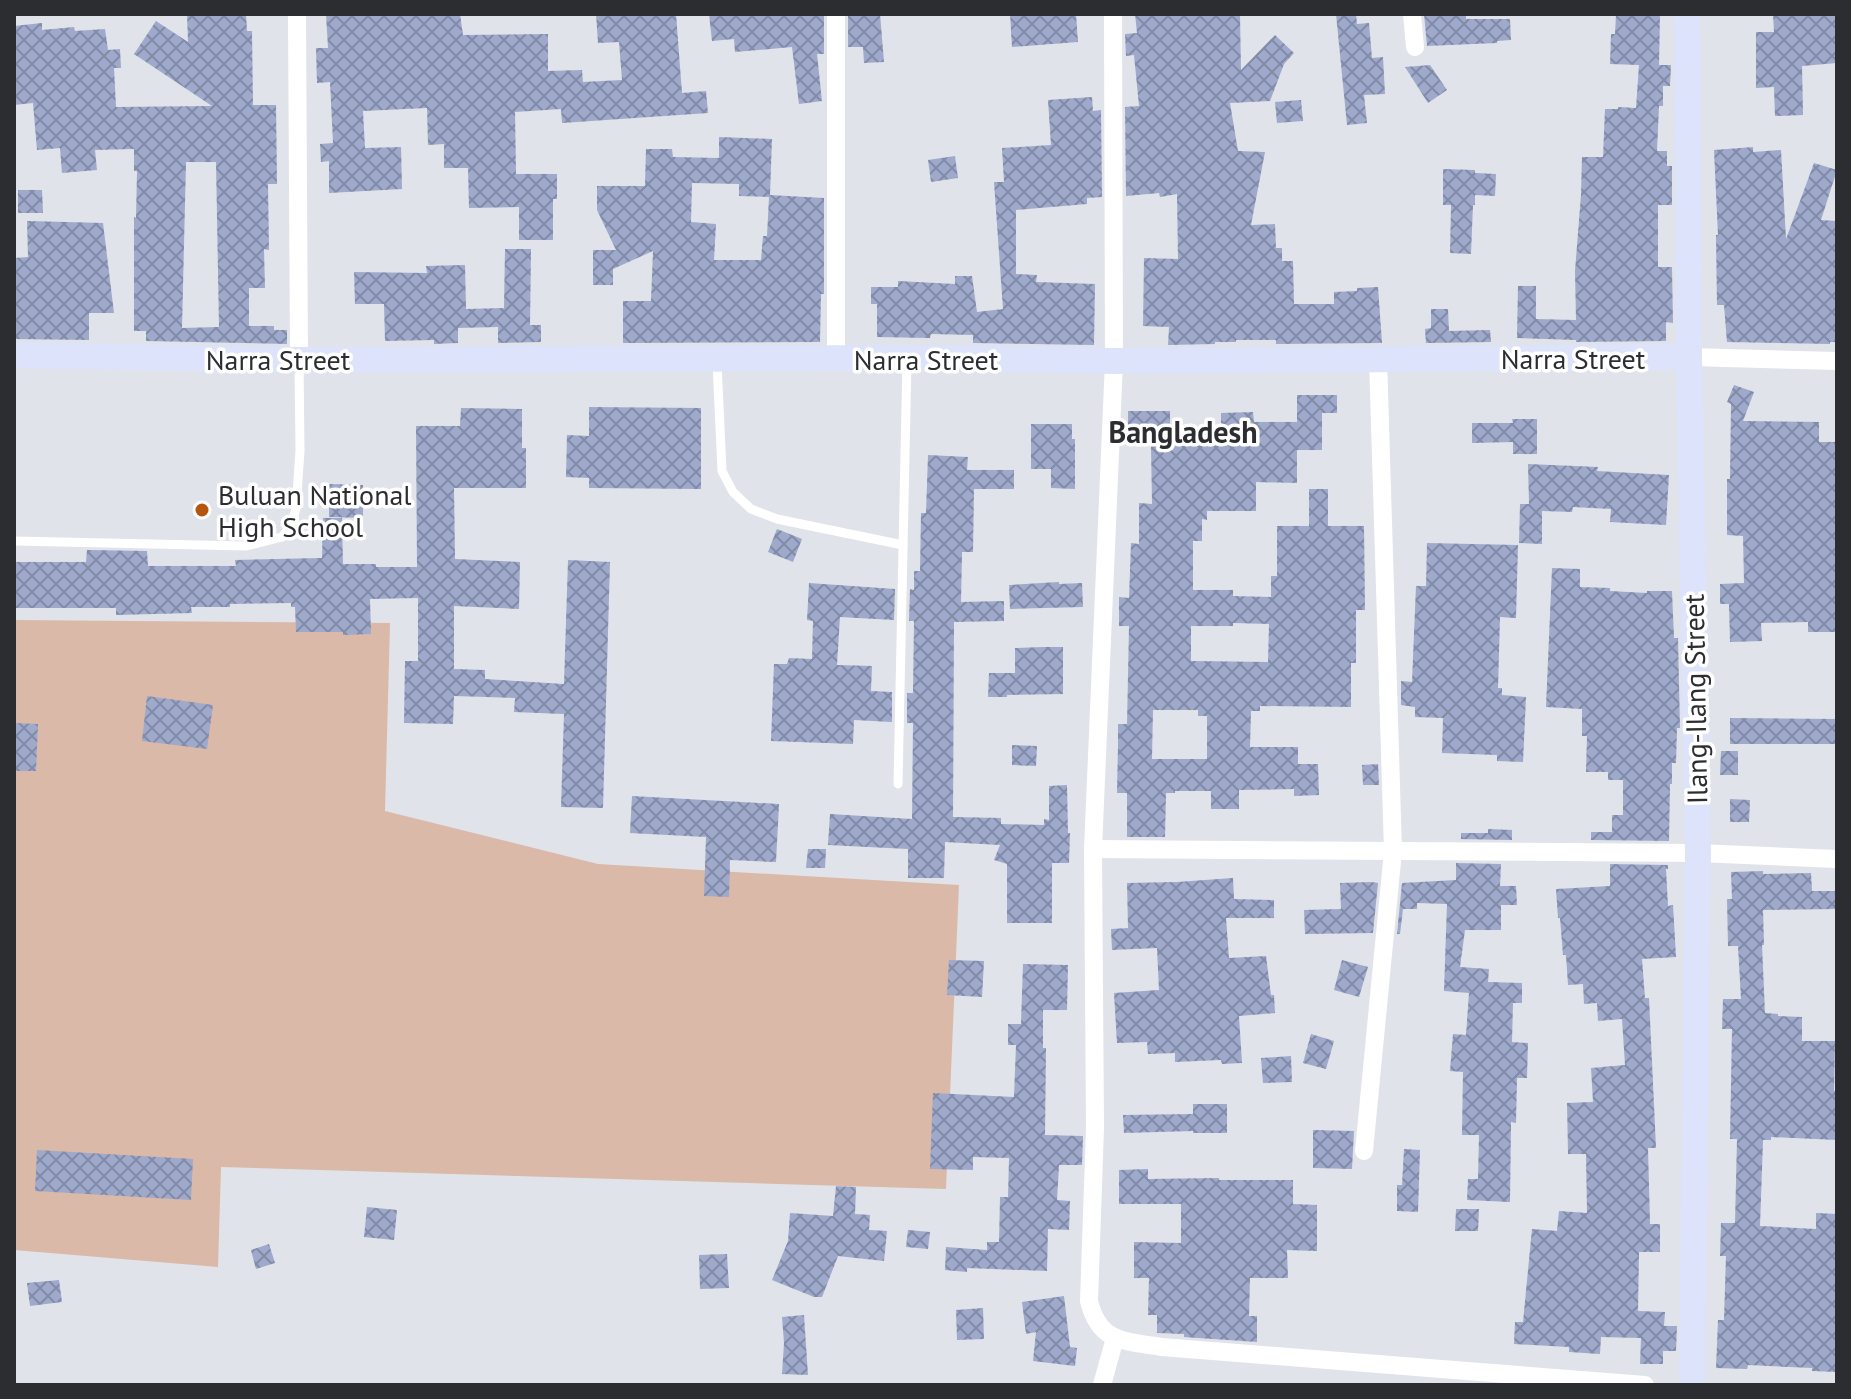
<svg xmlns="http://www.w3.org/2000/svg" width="1851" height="1399" viewBox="0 0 1851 1399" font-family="'PT Sans',sans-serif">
<defs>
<pattern id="building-cross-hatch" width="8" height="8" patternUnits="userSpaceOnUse" patternTransform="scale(2)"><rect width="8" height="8" fill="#9ea9cc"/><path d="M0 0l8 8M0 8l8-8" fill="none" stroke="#818aa6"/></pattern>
</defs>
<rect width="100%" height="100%" fill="#e1e3eb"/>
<path fill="#dab9a8" d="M14,620L390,623L385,811L598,864L959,885L946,1189L221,1167L218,1267L14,1250Z"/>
<g fill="url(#building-cross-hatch)" fill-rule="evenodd">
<path d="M187,14H246L247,31H252L253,105H276L277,184H268L269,250L264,249L265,288H249V326H274V330H287V344L146,341V331H134V217L136,218L137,171H134V149L95,150L97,170L62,173L60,148L37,150L33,103L14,105V26L42,23V30L74,27L75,31L105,29L108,50L120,49L121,68H114L116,107L212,106L134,54L156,21L188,42ZM186,162H216L219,327L182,328Z"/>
<path d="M326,14H460L463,35L548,34V71L582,70L583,82L622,80L619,42L598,43L596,14H676L682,93L706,91L708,113L562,123L561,109L515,112L516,174H557V199H553V240H519V207L469,208L468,168H444V144L428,145L427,108L363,111L365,148L401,147L402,189L329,193V161L321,162L320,144L333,143L330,82L317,83L316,48H328Z"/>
<path d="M709,14H824V54H817L822,101L799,104L792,47L735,52L734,39L712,41Z"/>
<path d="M880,14L884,62L864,63L863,47H848V16Z"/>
<path d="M1010,14H1076L1078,42L1012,47Z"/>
<path d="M1135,14H1240L1241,70L1275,35L1294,53L1284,64L1270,101L1230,103L1238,151L1265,152L1251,225L1275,224L1276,248H1282V261H1293L1294,304H1334V292L1357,291V288L1378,287L1382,343L1276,344V340H1236V342H1215V344L1168,345L1169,327L1143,326L1144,258L1178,259L1177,194L1160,197L1159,193L1126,196L1125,107L1139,106L1134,55L1126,56L1125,34L1137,33Z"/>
<path d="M1336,14H1356L1357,24L1369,23L1372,58L1383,57L1385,94L1364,95L1367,123L1347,125Z"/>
<path d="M1424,14H1466V19H1510L1511,40L1497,41V43L1427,46Z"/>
<path d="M1616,14H1660L1659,65H1671L1670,86H1663V106H1659L1657,151H1667V166H1672V205H1658V267H1672L1673,323L1666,322V341L1576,342V340L1517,338L1518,286H1536V319L1576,320L1575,271L1581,195L1582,157H1603L1605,109H1618V107L1636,108L1639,65L1610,64L1611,34H1615Z"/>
<path d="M1773,14H1837V63L1802,66L1803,115L1775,116L1774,87L1756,88V32H1774Z"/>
<path d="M1430,65L1447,90L1428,103L1405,67Z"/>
<path d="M1092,97L1093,111L1101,110L1102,197L1087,198V204L1016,210V274L1037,275L1036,282L1095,284L1094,345L973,343V335L931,334L930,338L877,337V304H871V287H898V281L955,284V276H972L977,312L1003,309L994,182H1004L1002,148L1051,145L1048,100Z"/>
<path d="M1301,100L1303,121L1277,123L1275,102Z"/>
<path d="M719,137L772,139L770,195L824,198V294H821L820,342L623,343V301H651L653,251L613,269V285H593V250H616L597,210V186H645L646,149H672L673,157L719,158ZM692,183L739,184V196L769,197L767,236H763L761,260H714L716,224L691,222Z"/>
<path d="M1753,147V152L1781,150L1786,239L1814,163L1837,170L1821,220L1837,221V342H1830V344L1727,342L1724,305H1717L1716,235H1718L1714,150Z"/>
<path d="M955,156L958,178L931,182L928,160Z"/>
<path d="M1443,169L1475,170V173L1496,174L1495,196L1475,195V205H1473L1471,254L1450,253L1451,205H1443Z"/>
<path d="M18,190H42L43,213H18Z"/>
<path d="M27,221L103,223L114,313H89V340L14,339V258L28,257Z"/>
<path d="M505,249H531L530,325H541V342L498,343V327L458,328V343L434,344V340L385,341L384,304H355L354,272L427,273L426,266L465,265L466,309L504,308Z"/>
<path d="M1431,309H1448L1449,331L1490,330L1491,342L1426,343L1425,329L1431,328Z"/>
<path d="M1734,385L1754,392L1743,421L1819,422V442H1837V632H1808V622L1761,623L1762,641L1730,642L1729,604H1720V584L1744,583L1743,536L1727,535V479H1730L1731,404L1727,402Z"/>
<path d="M1297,395H1337V413H1322V450H1297V483L1256,482V511H1207V520L1202,519V541H1193V590H1233V596L1271,597V576H1277V526H1309V489H1328V526H1364L1365,610H1356V663H1351V707L1260,706V711H1251L1250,747H1298V764H1318L1319,795L1294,796V789L1239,790V809H1211V791H1175V793H1166L1165,837H1127V793H1117L1118,746V724H1127L1129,626H1119V597L1129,598L1131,543L1139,544V503L1152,504L1151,446H1128V411H1170V424H1181V440H1221V413L1253,412L1254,422H1297ZM1233,623L1269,624L1268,662L1191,661V626H1233ZM1153,710H1198V716H1207V759H1152Z"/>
<path d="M589,407L701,408V489L589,488V478L566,477L567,435L589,436Z"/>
<path d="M461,408L522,409V448H526V488H454L455,559L520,562L519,609L454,606V669L485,670V679L564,684L568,560L610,562L603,808L561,807L564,714L514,712L515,698L454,696L453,724L404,723L405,661H418V598L370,599L371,634L343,635V632H296L295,607H291V603L230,604V607H191L192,613L116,615V608H14V562H86L87,550L147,551L148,566H236L235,560L322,558L323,518H342L343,564H376V567H417L416,426H460Z"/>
<path d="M1512,419H1537V454H1513V442L1472,443V423H1513Z"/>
<path d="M1031,424H1072V439H1075V489L1051,488V469H1031Z"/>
<path d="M928,455L968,457L967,470H1014V489H974L973,552H962L961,602L1004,601V621L954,622L953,817L1001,818V824L1044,825V819L1049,820V786L1067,785L1068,833H1070L1069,863H1052V923H1007V864L994,860L1000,845L945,842L944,878H908V849L828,845L830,814L912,819L913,723H907V693H913L914,621H909L910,589L914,590V571H920L921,513H926Z"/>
<path d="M1528,464L1598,467L1597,471L1669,475L1666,525L1610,522L1611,509L1573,507L1572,512L1542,511V544L1519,543L1520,504H1529Z"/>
<path d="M329,484L363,485V518L329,517Z"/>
<path d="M777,529L802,539L793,562L768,552Z"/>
<path d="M1427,543L1518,545L1516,618L1500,617L1498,688H1502V695L1526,697L1523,762L1497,761V755L1442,753L1443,718L1415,717V707L1401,705V681L1412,682L1416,586H1426Z"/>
<path d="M1552,568L1580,569V587L1610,588V591L1647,593V591H1672L1674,638H1678L1680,728H1677L1676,763H1672V784H1670L1669,841L1591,840V832H1612V815H1623V780H1608V772H1586L1587,736H1582V709L1546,707Z"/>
<path d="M1059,582V584L1082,583L1083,607L1010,609L1009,585Z"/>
<path d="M809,583L895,589L894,620L840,617L837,665L872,666L871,691L892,692V722L854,720L853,744L771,741L774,664H787L789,658L812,659L813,621L807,620Z"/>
<path d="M1043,647H1063V694L1007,695V697H988L989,673H1015V648Z"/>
<path d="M147,696L213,705L207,749L142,741Z"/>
<path d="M1730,718L1837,719V744H1730Z"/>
<path d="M14,723L38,724L36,771H14Z"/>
<path d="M1012,745L1037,746L1036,766L1012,765Z"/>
<path d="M1721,751H1738V775H1720Z"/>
<path d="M1378,764L1379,785H1363L1362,765Z"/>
<path d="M632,796L779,804L776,862L730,860L729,897L704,896L706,837L630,833Z"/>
<path d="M1730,799L1750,800L1749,822H1730Z"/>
<path d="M1488,829L1512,830V840L1456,839H1461V833H1488Z"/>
<path d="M808,849H826L825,868H806Z"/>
<path d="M1456,863L1501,864L1500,886H1516L1517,905H1501V930H1465L1460,967L1489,969L1488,982L1522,983V1003H1513L1512,1042L1528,1043L1527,1078H1517L1516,1123L1511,1122L1510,1202L1467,1200L1468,1179H1478L1479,1135H1462L1463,1072L1450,1071L1453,1034L1466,1035L1469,993L1444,991L1447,904L1417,903V909H1403L1400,934H1397L1402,883L1456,880Z"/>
<path d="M1610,864L1668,865V869H1666L1668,906L1673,905L1676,957L1642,959L1645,998H1649L1656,1148H1648L1650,1224H1660V1252H1639L1638,1311L1665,1312L1664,1326H1677L1676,1351H1663V1364H1640L1641,1338L1601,1337L1600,1354L1569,1352V1347L1514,1344L1515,1322H1523L1532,1229L1557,1231L1559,1211L1587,1213L1586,1154H1568L1567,1103L1593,1102L1591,1068L1625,1065L1622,1019L1598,1021L1597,1003L1584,1004L1583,984L1568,985L1566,955H1563L1560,918H1558L1556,889L1610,886Z"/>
<path d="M1763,871V874L1811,873L1812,891H1837V909L1763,910L1764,945H1762L1765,1013L1778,1014V1016L1802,1017V1041H1835L1834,1091H1837V1140L1771,1137V1140H1763L1760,1226L1816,1229V1213L1837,1214V1338L1835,1372L1812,1371V1368L1748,1365L1747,1369L1716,1368L1718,1320H1724L1726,1256H1720L1721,1223H1735L1737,1139H1730L1732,1029H1722L1723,999H1741L1738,946H1728L1727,899H1732L1731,872Z"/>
<path d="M1233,878L1234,899L1274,900V918H1226L1229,958L1266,956L1271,995H1274L1275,1013L1239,1016L1242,1063L1222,1064L1221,1060L1175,1062V1053L1148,1054L1147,1042L1117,1043L1114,993L1159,990L1157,948L1112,950L1111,929L1128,928L1127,883L1177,882Z"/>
<path d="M1371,882L1378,883L1373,933L1305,934L1304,910L1341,909L1340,883Z"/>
<path d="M949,960L984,961L982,997L947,995Z"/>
<path d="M1342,960L1368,967L1359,997L1334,990Z"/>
<path d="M1023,964L1068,965L1067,1010H1043V1048H1046L1045,1135L1083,1136L1082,1165H1059L1057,1200L1070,1201L1069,1230L1048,1229L1047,1271L967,1268V1272L945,1270L946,1247L987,1250V1242H999L1000,1197H1008L1009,1158L973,1157V1170L930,1169L933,1093L1014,1097L1016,1045H1008V1024H1021Z"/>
<path d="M1311,1034L1334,1041L1326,1069L1303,1063Z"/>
<path d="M1291,1056L1292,1082L1263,1083L1261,1058Z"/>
<path d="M1193,1104H1227V1133H1193V1131L1124,1133L1123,1115L1193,1114Z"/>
<path d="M1313,1130L1354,1131L1352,1169L1313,1168Z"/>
<path d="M1404,1149L1420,1150L1418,1212L1397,1211V1185H1402Z"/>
<path d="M37,1150L193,1159L191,1200L35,1191Z"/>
<path d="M1148,1169V1179L1219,1178V1180H1293V1204L1317,1205V1251L1287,1250L1288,1278H1250L1249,1316H1257V1342L1184,1337V1334L1157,1333V1315H1148L1149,1278H1134V1242L1181,1243V1204H1119V1170Z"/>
<path d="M836,1186L856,1187L855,1214L870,1215L869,1230L887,1231L884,1261L838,1256L822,1297H814L772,1280L788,1241L790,1213L833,1216Z"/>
<path d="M367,1207L397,1210L394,1240L364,1237Z"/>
<path d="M1456,1209H1479L1478,1231H1455Z"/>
<path d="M908,1230L930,1232L928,1249L906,1247Z"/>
<path d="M269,1244L275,1263L256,1269L251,1250Z"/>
<path d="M727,1254L729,1288L700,1289L699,1255Z"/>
<path d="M59,1280L62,1302L30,1306L27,1283Z"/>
<path d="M1064,1296L1070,1347L1077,1348L1075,1366L1033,1361L1036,1332L1026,1334L1022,1302Z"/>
<path d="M983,1308L984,1339L957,1340L956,1310Z"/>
<path d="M804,1315L808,1375L782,1374L784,1343L782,1317Z"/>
</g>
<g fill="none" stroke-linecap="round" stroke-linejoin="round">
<g stroke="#fff" stroke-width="9">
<path d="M717,362L722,471L733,492L751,509L777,519L903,545"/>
<path d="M14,541L246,546L282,537L292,525L296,508L300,451L299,362"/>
<path d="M898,784L907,360"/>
</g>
<g stroke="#fff" stroke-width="18">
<path d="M297,14L299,360"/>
<path d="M1113,14L1114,361L1093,849L1095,1128L1089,1301C1099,1343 1125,1341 1162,1347L1645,1385"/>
<path d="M1412,14L1415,47"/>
<path d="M1689,357L1837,361"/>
<path d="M836,358V14"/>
<path d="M1093,849L1698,853L1837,859"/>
<path d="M1364,1151L1393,851L1378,358"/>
<path d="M1102,1385L1115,1338"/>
</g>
<g stroke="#dce3fa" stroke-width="26">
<path d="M1687,14L1689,357L1698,853L1692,1385"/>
<path d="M14,355L299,360L907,358L1114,361L1689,357"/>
</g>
</g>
<circle fill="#b5550e" stroke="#fff" stroke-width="3" cx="202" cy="510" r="8"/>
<g text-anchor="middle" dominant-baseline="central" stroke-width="7" stroke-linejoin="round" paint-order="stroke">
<g font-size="28" fill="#2c2d30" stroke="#fff">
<text x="1573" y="358">Narra Street</text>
<text x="278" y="359">Narra Street</text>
<text x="926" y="359">Narra Street</text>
<text transform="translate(1695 699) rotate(-91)">Ilang-Ilang Street</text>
</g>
<g font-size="28" fill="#2c2d30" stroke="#fff" text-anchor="start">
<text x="218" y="494">Buluan National<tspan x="218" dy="32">High School</tspan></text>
</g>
<g font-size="30" font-weight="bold" fill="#2c2d30" stroke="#fff">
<text x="1183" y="431">Bangladesh</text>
</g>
</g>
<rect width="1851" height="1399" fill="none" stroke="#2c2d30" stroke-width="32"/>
</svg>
